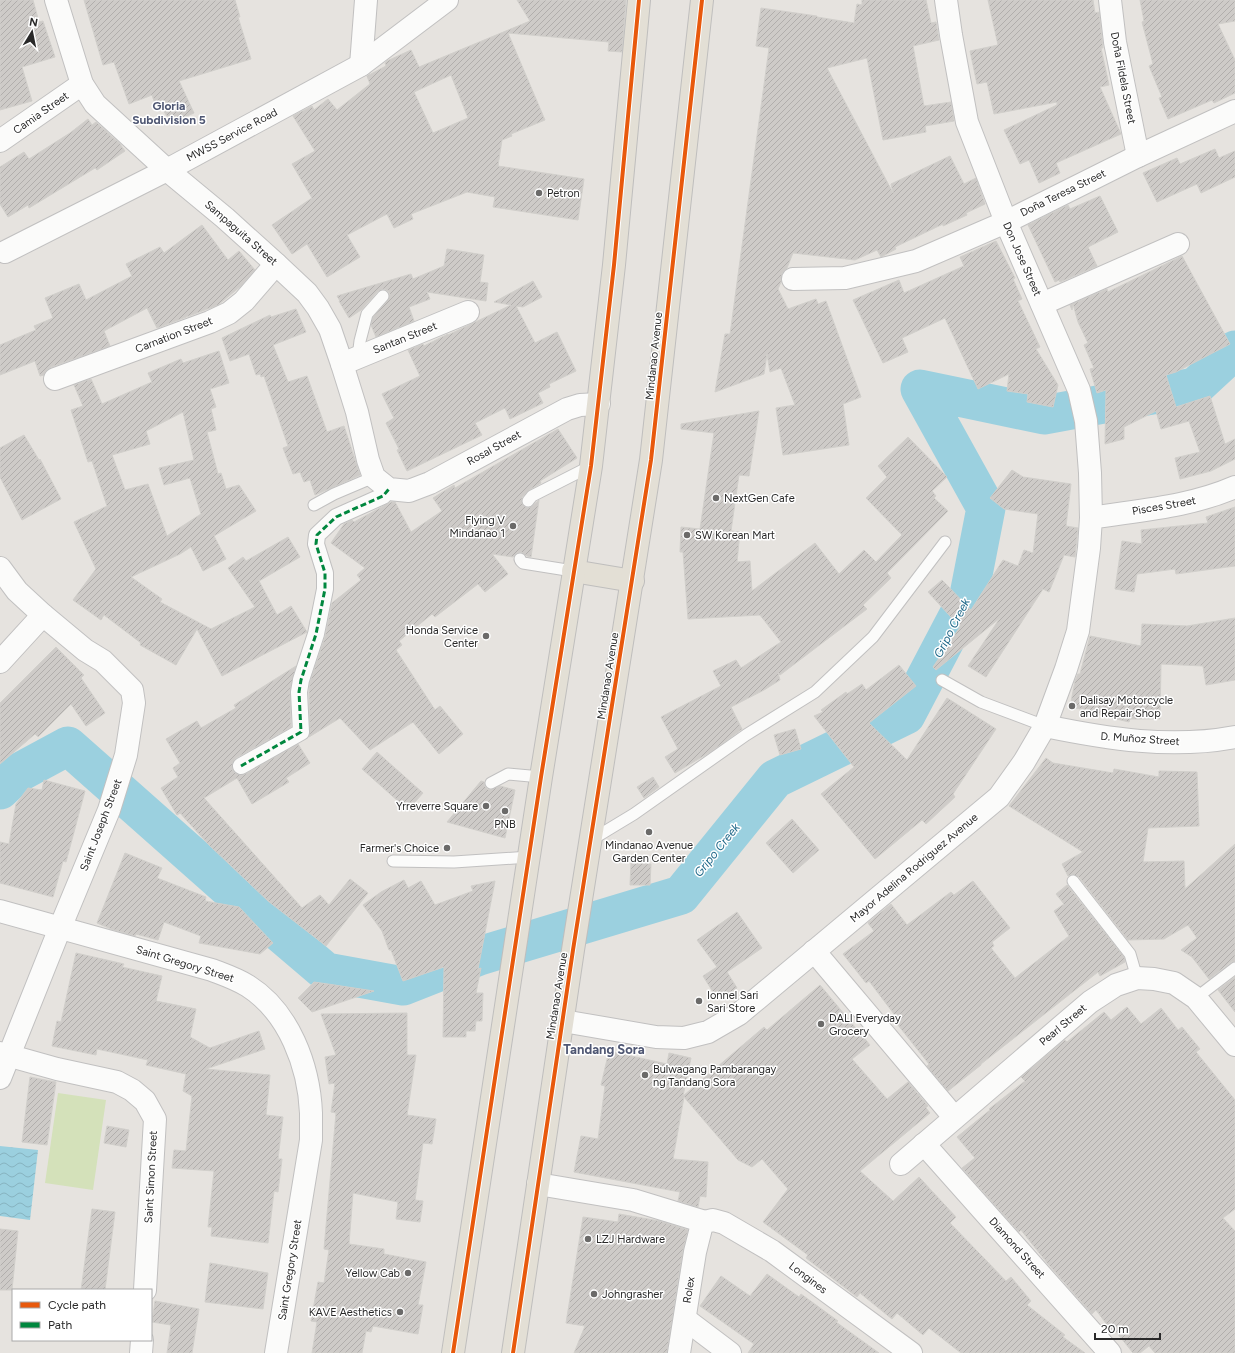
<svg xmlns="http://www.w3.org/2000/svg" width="1235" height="1353" viewBox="0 0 1235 1353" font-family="Figtree,sans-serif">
<defs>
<pattern id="water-waves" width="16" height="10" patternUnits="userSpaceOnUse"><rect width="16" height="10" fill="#9bd0df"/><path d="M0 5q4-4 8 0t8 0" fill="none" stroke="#86b3bf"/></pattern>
<pattern id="building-hatch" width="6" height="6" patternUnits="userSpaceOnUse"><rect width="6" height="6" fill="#cecbc8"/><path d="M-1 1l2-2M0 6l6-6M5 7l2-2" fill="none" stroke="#b1aeac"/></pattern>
</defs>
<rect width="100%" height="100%" fill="#e6e3df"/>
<path fill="#d4e1ba" d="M58,1093L106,1100L93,1190L45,1183Z"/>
<path fill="url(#water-waves)" d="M0,1146L38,1150L30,1220L0,1216Z"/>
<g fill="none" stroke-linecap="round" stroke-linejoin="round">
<path stroke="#9bd0df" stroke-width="39" d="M0,790L18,773L68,746L244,902L326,972L403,986L479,956L681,895L775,779L906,715L969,595L986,508L920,389L1044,415L1195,387L1235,350"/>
</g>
<g fill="url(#building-hatch)" stroke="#d1cfcb" fill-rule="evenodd">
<path d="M0,0H33L39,22L43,21L55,57L22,67L32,101L0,110Z"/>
<path d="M84,0H235L240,17H238L251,59L179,81L194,113L171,123L159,103L155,104L152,95L129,104L114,62L103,65Z"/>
<path d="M517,0H626L622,52L608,51L609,42L508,33L545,120L511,134L512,136L502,140L498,166L584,179L578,220L493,207L495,197L467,192L411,214L413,219L394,228L387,214L347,235L360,257L327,277L307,244L292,254L272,225L312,198L292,164L315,151L293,116L312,106L314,110L328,99L337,110L370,84L367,76L386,66L385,63L387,61L411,50L419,67L530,21ZM451,75L468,118L433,133L414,92Z"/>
<path d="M862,0H926L931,23L936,22L939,40L913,46L924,106L951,102L954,121L925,126L926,132L883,140L867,58L827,68L893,193L891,184L950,156L964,184L976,178L985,204L966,213L967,215L943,226V224L895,247L896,249L881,257L877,250L855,260L793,253L787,268L782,273L781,279V282L778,289L788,309L816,299L818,304L826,301L861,397L843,404L849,445L783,455L776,408L795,405L781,368L770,372L767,354L764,374L715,392L725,334H730L769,48L756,46L761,8L817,16V17L854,23L857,4L862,5Z"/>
<path d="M988,0H1093L1095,13L1099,12L1103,48H1101L1109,85L1100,87L1121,134L1056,163L1060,173L1039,183L1029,160L1020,164L1004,130L1057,105V102L994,114L987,82L977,84L970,51L998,45Z"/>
<path d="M1140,0H1235V21L1218,24L1235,60V93L1214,103L1212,100L1168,119L1159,98L1162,97L1149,66L1153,64L1142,22L1144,21Z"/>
<path d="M88,119L92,125L96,122L120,144L125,151L97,170L95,168L29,208L28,205L8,217L0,204V167L24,152L29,159L70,133Z"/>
<path d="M1215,149L1219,158L1235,151V177L1201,193L1197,184L1157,202L1143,173L1177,158L1180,164Z"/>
<path d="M1100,196L1118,232L1088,247L1097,266L1060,282L1059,280L1055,282L1028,225L1068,205L1070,209Z"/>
<path d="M202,225L228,260L239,251L255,270L241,286L218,305L157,328L147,308L104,331L110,346L51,367L46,371L44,375L40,376L35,361L0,375V345L36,330L34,326L53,318L45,298L79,284L86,300L132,276L126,264L160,247L164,253Z"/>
<path d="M996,241L1015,278L1013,279L1022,299L1018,301L1040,347L1036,349L1058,385L1053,407L1027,402L1028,394L1007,391L1009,374L978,389L945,318L902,338L908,352L883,363L853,300L899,280L904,293L964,266L960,257Z"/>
<path d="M447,249L484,255L480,282L488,283L486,301L427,292L430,299L409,307L414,321L376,337L371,325L373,317L388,300L390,294L388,291L384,289L378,291L361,310L349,318L339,301H340L337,296L411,274L413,279L444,266Z"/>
<path d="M1182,256L1230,344L1176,372L1166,375L1176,407L1210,396L1225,444L1235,439V459L1211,471L1180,479L1175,458L1200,452L1189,421L1161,429L1156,411L1124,427V439L1105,444L1106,390L1097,393L1090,369L1094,368L1084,345L1088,343L1078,322L1073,304L1072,310L1070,305L1107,289L1108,292Z"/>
<path d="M533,281L542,297L523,307L516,306L535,343L557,332L576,371L549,384L550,387L538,393L543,403L510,419L505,408L475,423L482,435L407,471L397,450L399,449L386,423L394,418L382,394L420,376L408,350L423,344L424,346L448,334V335L511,305L494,302Z"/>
<path d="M296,309L306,332L273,345L288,382L307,376L327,432L344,426L360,475L315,495L310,480L304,482L300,472L293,474L283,448L288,446L264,376L261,377L260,374L256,375L249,354L230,361L222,338L270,315L271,317Z"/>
<path d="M219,351L229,383L210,389L216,407L211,409L216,430L207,432L218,474L221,473L226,489L239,485L256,511L214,536L226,559L203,571L191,547L180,554L131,577L162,599L160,602L211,629L255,607L228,568L243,557L246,561L288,537L300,557L259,581L277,615L291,606L307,632L222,676L197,629L176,665L140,645L141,643L104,615L101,620L73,600L96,569L74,522L107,506L92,461L88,462L71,410L83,406L74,385L91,379L102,404L152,382L148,373L181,359L183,363ZM183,412L194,460L159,468L164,485L190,478L201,514L167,536L148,484L125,490L112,455L150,444L146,431Z"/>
<path d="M759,411L749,476L739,475L731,531L740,532L737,562L750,561L752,591L815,543L839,574L864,550L876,562L902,535L866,498L887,477L878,466L908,437L947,477L932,491L936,496L934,498L948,511L887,573L891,578L863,605L867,609L780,675L778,673L780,680L764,690L731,707L742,729L712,751L675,773L665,757L678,749L661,717L721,686L713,671L736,660L741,668L781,642L760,615L688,619L683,552H680L681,527L700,529L714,433L681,429V424Z"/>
<path d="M558,429L577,458L540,481L541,483L529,490L522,497V504L527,508L531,507L539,500L531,557L527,556L521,552L517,553L513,557L492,554L508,574L485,592L478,584L435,617L432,614L399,641L402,645L396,650L435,710L440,706L463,734L439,754L413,722L370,750L340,718L309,737L310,732L309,693L310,682L325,637L332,603L361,580L357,575L365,568L331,543L344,524L352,520L354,522L391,502H395L411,532L442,511L433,498L454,485L455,488Z"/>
<path d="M24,435L39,460L40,459L61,499L22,520L0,477V448Z"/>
<path d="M1012,470L1023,477L1071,484L1066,526L1078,528L1075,557L1064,555L1049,592L1043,589L986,677L968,666L1000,618L936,670L933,667L960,627L928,592L942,580L971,610L1003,560L1018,566L1024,550L1033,553L1038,514L1004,509L990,498Z"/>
<path d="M1235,507V566L1176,574L1175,569L1137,574L1134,592L1115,589L1122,541L1142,544L1141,530L1208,523L1206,517Z"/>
<path d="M1235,618V680L1206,685L1203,666L1161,664L1160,719H1130L1129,722L1092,713V711L1070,707L1075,681L1078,674H1080L1090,636L1141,646L1142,624L1187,626Z"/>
<path d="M56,647L84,675L81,678L105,713L86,726L71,704L38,737L35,734L0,764V703Z"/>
<path d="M899,665L916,686L869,723L907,760L947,698L996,729L953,794L955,797L926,824L922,820L875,859L821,794L854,767L814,716L823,712L821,710L846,692L847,694L862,684L866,690Z"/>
<path d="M296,666L290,691L291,727L236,758L233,762L232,766L233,771L237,774L241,775L245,774L298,744L310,763L286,778L289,782L252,804L237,778L204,798L302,908L320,895L329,905L350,879L368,893L326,946L268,901L209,845L180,813L177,815L161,788L178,777L173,768L180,763L166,739L197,721L201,728L236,708L234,705Z"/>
<path d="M795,729L801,749L780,755L774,735Z"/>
<path d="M377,752L423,793L408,810L362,769Z"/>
<path d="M1046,758L1053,763L1113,773L1114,769L1159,777V771L1197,772L1199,826L1148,828L1143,862L1184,861L1185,889L1235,844V961L1231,962L1209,979L1192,957L1181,950L1197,938L1188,925L1164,939L1128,940L1079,877L1072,874L1068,876L1062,864L1083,852L1009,806Z"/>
<path d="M653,777L659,787L644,798L637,787Z"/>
<path d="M44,780L85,791L66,862L63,861L53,897L0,883V842L9,844L16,804L28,788L42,790Z"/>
<path d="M481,781L484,782L485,786L487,789L490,790L500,786L515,790L505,838L447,822Z"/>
<path d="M792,819L819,850L793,873L766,843Z"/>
<path d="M125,853L162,868L157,878L206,897L205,901L239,907L273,943L260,954L199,943L201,936L164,922L158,940L136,934L135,936L111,929L97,923Z"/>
<path d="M631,863L651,864L650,885H630Z"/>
<path d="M404,880L408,888L421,881L435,905L473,891L471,886L495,881L478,969L481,968L476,993H483L482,1021H476L475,1031H466V1037H443L444,967L403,981L391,950H389L382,931L363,905L381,892Z"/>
<path d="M973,881L1010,928L992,942L994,946L991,948L1015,978L1069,936L1054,911L1064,904L1056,894L1067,885L1124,957L1125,962L1100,976L1098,972L981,1064V1065L948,1091L927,1066L929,1064L894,1020L897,1018L869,981L866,983L843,954L874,931L868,923L891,904L907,925L951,892L954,895Z"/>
<path d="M737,912L762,948L727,972L737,988L718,1000L703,976L717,967L697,940Z"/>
<path d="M76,953L124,964L122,967L162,976L156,1001L196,1009L190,1037L210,1048L259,1031L265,1049L206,1069L270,1075L266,1115L283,1117L278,1159H282L278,1192L274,1191L268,1243L211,1236L212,1227H208L214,1171L172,1168L174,1150L186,1151L192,1096L183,1091L186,1074L146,1065L148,1060L97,1049L96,1055L52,1046L57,1021L61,1022Z"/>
<path d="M1235,977V1012L1218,990Z"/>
<path d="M314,982L328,984L374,991L312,1012L298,998Z"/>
<path d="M820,985L870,1045L852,1059L887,1099L908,1082L928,1106L926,1108L930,1113L860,1171L893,1201L919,1177L956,1217L950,1223L1006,1281L1011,1277L1031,1301L1027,1305L1065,1335L1063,1337L1085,1353H961L929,1328L923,1335L897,1313L892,1319L860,1293L857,1297L806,1258L808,1255L763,1222L788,1189L762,1159L752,1167L738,1160L684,1097L673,1159L708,1162L706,1197L700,1196L698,1207L678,1201L680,1192L574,1172L581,1136L598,1139L605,1086L601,1085L609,1051L667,1064L669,1053L691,1058L683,1096L764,1027L767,1030Z"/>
<path d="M1127,1007L1141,1024L1161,1008L1178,1030L1182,1027L1200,1049L1196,1052L1235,1100V1209L1223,1218L1235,1231V1353H1155L1149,1346L1140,1353H1133L1113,1328L1111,1330L1096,1310L1092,1314L1048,1264L1021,1230L1019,1232L962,1168L975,1158L957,1137L990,1110L989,1109L1025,1081L1021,1077L1065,1040L1067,1042L1104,1012L1111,1020Z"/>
<path d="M407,1013V1055H416L407,1115L436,1119L432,1144L423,1143L415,1200L423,1201L420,1222L396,1219L398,1202L353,1193L349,1244L384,1249V1254L426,1262L418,1305H423L418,1334L373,1326L371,1332L366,1331L362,1353H312L317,1322L311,1321L318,1282L324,1283L329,1250L324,1249L336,1113L331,1112L335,1083L329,1084L325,1057L336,1055L321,1014Z"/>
<path d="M30,1077L56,1082L47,1145L22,1142Z"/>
<path d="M107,1126L129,1130L126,1147L104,1143Z"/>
<path d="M92,1209L115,1212L105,1290H81Z"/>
<path d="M619,1214L660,1221L688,1230L683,1250L667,1353H574L585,1326L566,1323L583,1217L618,1222Z"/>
<path d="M0,1229L18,1231L12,1290H0Z"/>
<path d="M210,1263L268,1273L263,1309L205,1302Z"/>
<path d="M767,1274L799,1297L801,1294L838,1321L836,1322L879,1353H748L754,1344L700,1306L721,1276L750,1296Z"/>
<path d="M155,1301L199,1309L192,1353H167L171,1325L152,1322Z"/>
</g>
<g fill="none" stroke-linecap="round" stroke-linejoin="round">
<g stroke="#c1c0c0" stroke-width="13">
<g id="service">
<path d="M358,357L360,341L367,314L383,296"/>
<path d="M528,501L532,496L591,466"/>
<path d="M314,505L334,494L374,477"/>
<path d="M520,559L521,561L523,563L573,571"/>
<path d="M942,680L981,702L1045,726"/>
<path d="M491,783L508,774L541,777"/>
<path d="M591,840L634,814L746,735L815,692L873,637L945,542"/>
<path d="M393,861L454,862L529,857"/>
<path d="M1073,881L1130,954L1137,978"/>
<path d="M1196,998L1235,968"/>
</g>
</g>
<g stroke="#c1c0c0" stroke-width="18">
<path id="pedestrian" d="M241,766L301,732L299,692L301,680L316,634L325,589V573L316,544L317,535L336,517L383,496L389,489"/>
</g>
<g stroke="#c1c0c0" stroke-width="24">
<g id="minor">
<path d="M946,0L951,35L967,122L1006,222L1079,390L1086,421L1090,473L1091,518"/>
<path d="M1110,0L1115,42L1138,156"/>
<path d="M361,65L366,0"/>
<path d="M0,141L82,84"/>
<path d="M5,252L167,170L361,65L447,0"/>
<path d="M793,279L845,278L916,261L1006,222L1138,156L1235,111"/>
<path d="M1042,304L1178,244"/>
<path d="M342,364L468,312"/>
<path d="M55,379L210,322L229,313L244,301L276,264"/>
<path d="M0,568L17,591L43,615L85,650L103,661L132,690L134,703L126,755L109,810L60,928L0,1078"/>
<path d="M0,662L43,615"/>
<path d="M0,911L212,970C225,975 237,979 248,986C289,1012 309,1066 311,1113C311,1122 311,1131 311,1140L276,1353"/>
<path d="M814,951L954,1117"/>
<path d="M0,1053L57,1069L117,1082L132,1090L145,1101L155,1119L145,1290"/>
<path d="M924,1144L1110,1353"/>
<path d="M901,1164L1090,1002L1116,985L1137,978L1154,979L1174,983L1196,998L1235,1045"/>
<path d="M538,1184L633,1200L705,1222"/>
<path d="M685,1319L730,1353"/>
<path d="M141,1353L142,1340"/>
<path d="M679,1353L695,1252L701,1228L705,1222L713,1220L724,1223L772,1251L911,1353"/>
</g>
</g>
<g stroke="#c1c0c0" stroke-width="24">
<g id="tertiary">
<path d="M56,0L82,84L95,104L167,170L225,218L276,264L307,293L318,308L330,329L342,364L357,412L368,460L374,477L389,489L409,491L430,483L567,409L580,405L599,404"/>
<path d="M1045,726C1108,739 1171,749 1235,737"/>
<path d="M563,1021L656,1037L684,1038L708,1032L739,1014L999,797L1024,762L1045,726L1066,669L1078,631L1089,548L1091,518C1140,510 1189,507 1235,487"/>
</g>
</g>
<g stroke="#bfbebd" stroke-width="24">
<g id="primary">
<path d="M573,571L633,581"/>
<path d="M453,1353L541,777L591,466L614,265L639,0"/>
<path d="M513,1353L573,950L651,460L702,0"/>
</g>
</g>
<use href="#service" stroke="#fbfbfa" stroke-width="11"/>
<use href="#pedestrian" stroke="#fbfbfa" stroke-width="16"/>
<use href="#minor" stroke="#fbfbfa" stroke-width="22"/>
<use href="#tertiary" stroke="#fbfbfa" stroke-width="22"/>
<use href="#primary" stroke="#e3dfd5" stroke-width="22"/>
<path stroke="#00873e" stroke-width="3" stroke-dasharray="6 3" stroke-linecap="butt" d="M241,766L301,732L299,692L301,680L316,634L325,589V573L316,544L317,535L336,517L383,496L389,489"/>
<g stroke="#fff" stroke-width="6">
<g id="cycleway">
<path d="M453,1353L541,777L591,466L614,265L639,0"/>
<path d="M513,1353L573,950L651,460L702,0"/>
</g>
</g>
<use href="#cycleway" stroke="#e8590c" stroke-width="4"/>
</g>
<g fill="#6b6a69" stroke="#fff" stroke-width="1.5">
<circle cx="539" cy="193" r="4"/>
<circle cx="716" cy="498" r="4"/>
<circle cx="513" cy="526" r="4"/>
<circle cx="687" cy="535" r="4"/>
<circle cx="486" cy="636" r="4"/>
<circle cx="1072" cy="706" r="4"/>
<circle cx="486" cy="806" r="4"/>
<circle cx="505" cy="811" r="4"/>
<circle cx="649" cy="832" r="4"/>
<circle cx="447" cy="848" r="4"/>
<circle cx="699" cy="1001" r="4"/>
<circle cx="821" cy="1024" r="4"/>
<circle cx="645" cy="1075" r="4"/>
<circle cx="588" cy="1239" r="4"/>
<circle cx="408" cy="1273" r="4"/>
<circle cx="594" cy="1294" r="4"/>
<circle cx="400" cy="1312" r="4"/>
</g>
<g text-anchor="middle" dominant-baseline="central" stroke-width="3" stroke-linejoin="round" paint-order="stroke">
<g font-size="11" fill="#292929" stroke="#fff">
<text transform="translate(1123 78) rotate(79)">Doña Fildela Street</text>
<text transform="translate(41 113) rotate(-35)">Camia Street</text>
<text transform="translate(232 135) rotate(-28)">MWSS Service Road</text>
<text transform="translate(1063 193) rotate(-26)">Doña Teresa Street</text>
<text transform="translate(241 233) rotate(41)">Sampaguita Street</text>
<text transform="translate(1022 259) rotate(66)">Don Jose Street</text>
<text transform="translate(174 335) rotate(-21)">Carnation Street</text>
<text transform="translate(405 338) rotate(-22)">Santan Street</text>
<text transform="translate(654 356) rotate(-84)">Mindanao Avenue</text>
<text transform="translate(494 448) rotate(-29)">Rosal Street</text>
<text transform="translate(1164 506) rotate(-10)">Pisces Street</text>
<text transform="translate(608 676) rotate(-81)">Mindanao Avenue</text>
<text transform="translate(1140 739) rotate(4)">D. Muñoz Street</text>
<text transform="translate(101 825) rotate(-69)">Saint Joseph Street</text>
<text transform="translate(914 868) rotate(-40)">Mayor Adelina Rodriguez Avenue</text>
<text transform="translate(185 964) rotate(17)">Saint Gregory Street</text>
<text transform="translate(557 996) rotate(-81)">Mindanao Avenue</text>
<text transform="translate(1063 1025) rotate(-40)">Pearl Street</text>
<text transform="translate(151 1177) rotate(-87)">Saint Simon Street</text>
<text transform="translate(1017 1248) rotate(48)">Diamond Street</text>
<text transform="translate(290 1270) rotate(-81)">Saint Gregory Street</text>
<text transform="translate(808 1278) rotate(37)">Longines</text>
<text transform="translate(689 1290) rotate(-81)">Rolex</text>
</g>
<g font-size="11" fill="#292929" stroke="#fff" text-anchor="start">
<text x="547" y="193">Petron</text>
<text x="724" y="498">NextGen Cafe</text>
<text x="505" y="520" text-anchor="end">Flying V<tspan x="505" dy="13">Mindanao 1</tspan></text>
<text x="695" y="535">SW Korean Mart</text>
<text x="478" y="630" text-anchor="end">Honda Service<tspan x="478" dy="13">Center</tspan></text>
<text x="1080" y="700">Dalisay Motorcycle<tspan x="1080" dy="13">and Repair Shop</tspan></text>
<text x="478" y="806" text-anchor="end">Yrreverre Square</text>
<text x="505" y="824" text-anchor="middle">PNB</text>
<text x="649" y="845" text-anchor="middle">Mindanao Avenue<tspan x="649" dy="13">Garden Center</tspan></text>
<text x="439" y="848" text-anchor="end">Farmer's Choice</text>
<text x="707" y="995">Ionnel Sari<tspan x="707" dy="13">Sari Store</tspan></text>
<text x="829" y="1018">DALI Everyday<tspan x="829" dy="13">Grocery</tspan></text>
<text x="653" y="1069">Bulwagang Pambarangay<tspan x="653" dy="13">ng Tandang Sora</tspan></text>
<text x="596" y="1239">LZJ Hardware</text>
<text x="400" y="1273" text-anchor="end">Yellow Cab</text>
<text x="602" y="1294">Johngrasher</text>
<text x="392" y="1312" text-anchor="end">KAVE Aesthetics</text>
</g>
<g font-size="12" font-weight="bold" fill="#4f5773" stroke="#fff">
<text x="169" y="106">Gloria<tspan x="169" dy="14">Subdivision 5</tspan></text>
</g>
<g font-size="12" font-style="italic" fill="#1d6788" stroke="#fff">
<text transform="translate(952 628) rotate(-63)">Gripo Creek</text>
<text transform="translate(717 850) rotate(-51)">Gripo Creek</text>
</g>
<g font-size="13" font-weight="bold" fill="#4f5773" stroke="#fff">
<text x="604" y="1049">Tandang Sora</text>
</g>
</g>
<rect x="12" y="1289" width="140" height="52" fill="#ffffff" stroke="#a9a9a9"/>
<rect x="20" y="1302" width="20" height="6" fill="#e8590c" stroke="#a9a9a9"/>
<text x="48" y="1309" font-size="12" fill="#292929">Cycle path</text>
<rect x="20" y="1322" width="20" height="6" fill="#00873e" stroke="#a9a9a9"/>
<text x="48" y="1329" font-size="12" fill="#292929">Path</text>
<g transform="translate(32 32) rotate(10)" stroke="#ffffff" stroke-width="3" paint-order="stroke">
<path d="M0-3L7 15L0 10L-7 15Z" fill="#292929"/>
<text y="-6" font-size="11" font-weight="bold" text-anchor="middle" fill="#292929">N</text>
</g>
<path d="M1095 1333v6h65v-6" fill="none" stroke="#292929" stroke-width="2"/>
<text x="1101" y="1333" font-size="12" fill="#292929" stroke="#ffffff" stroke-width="3" paint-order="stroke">20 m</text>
</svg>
